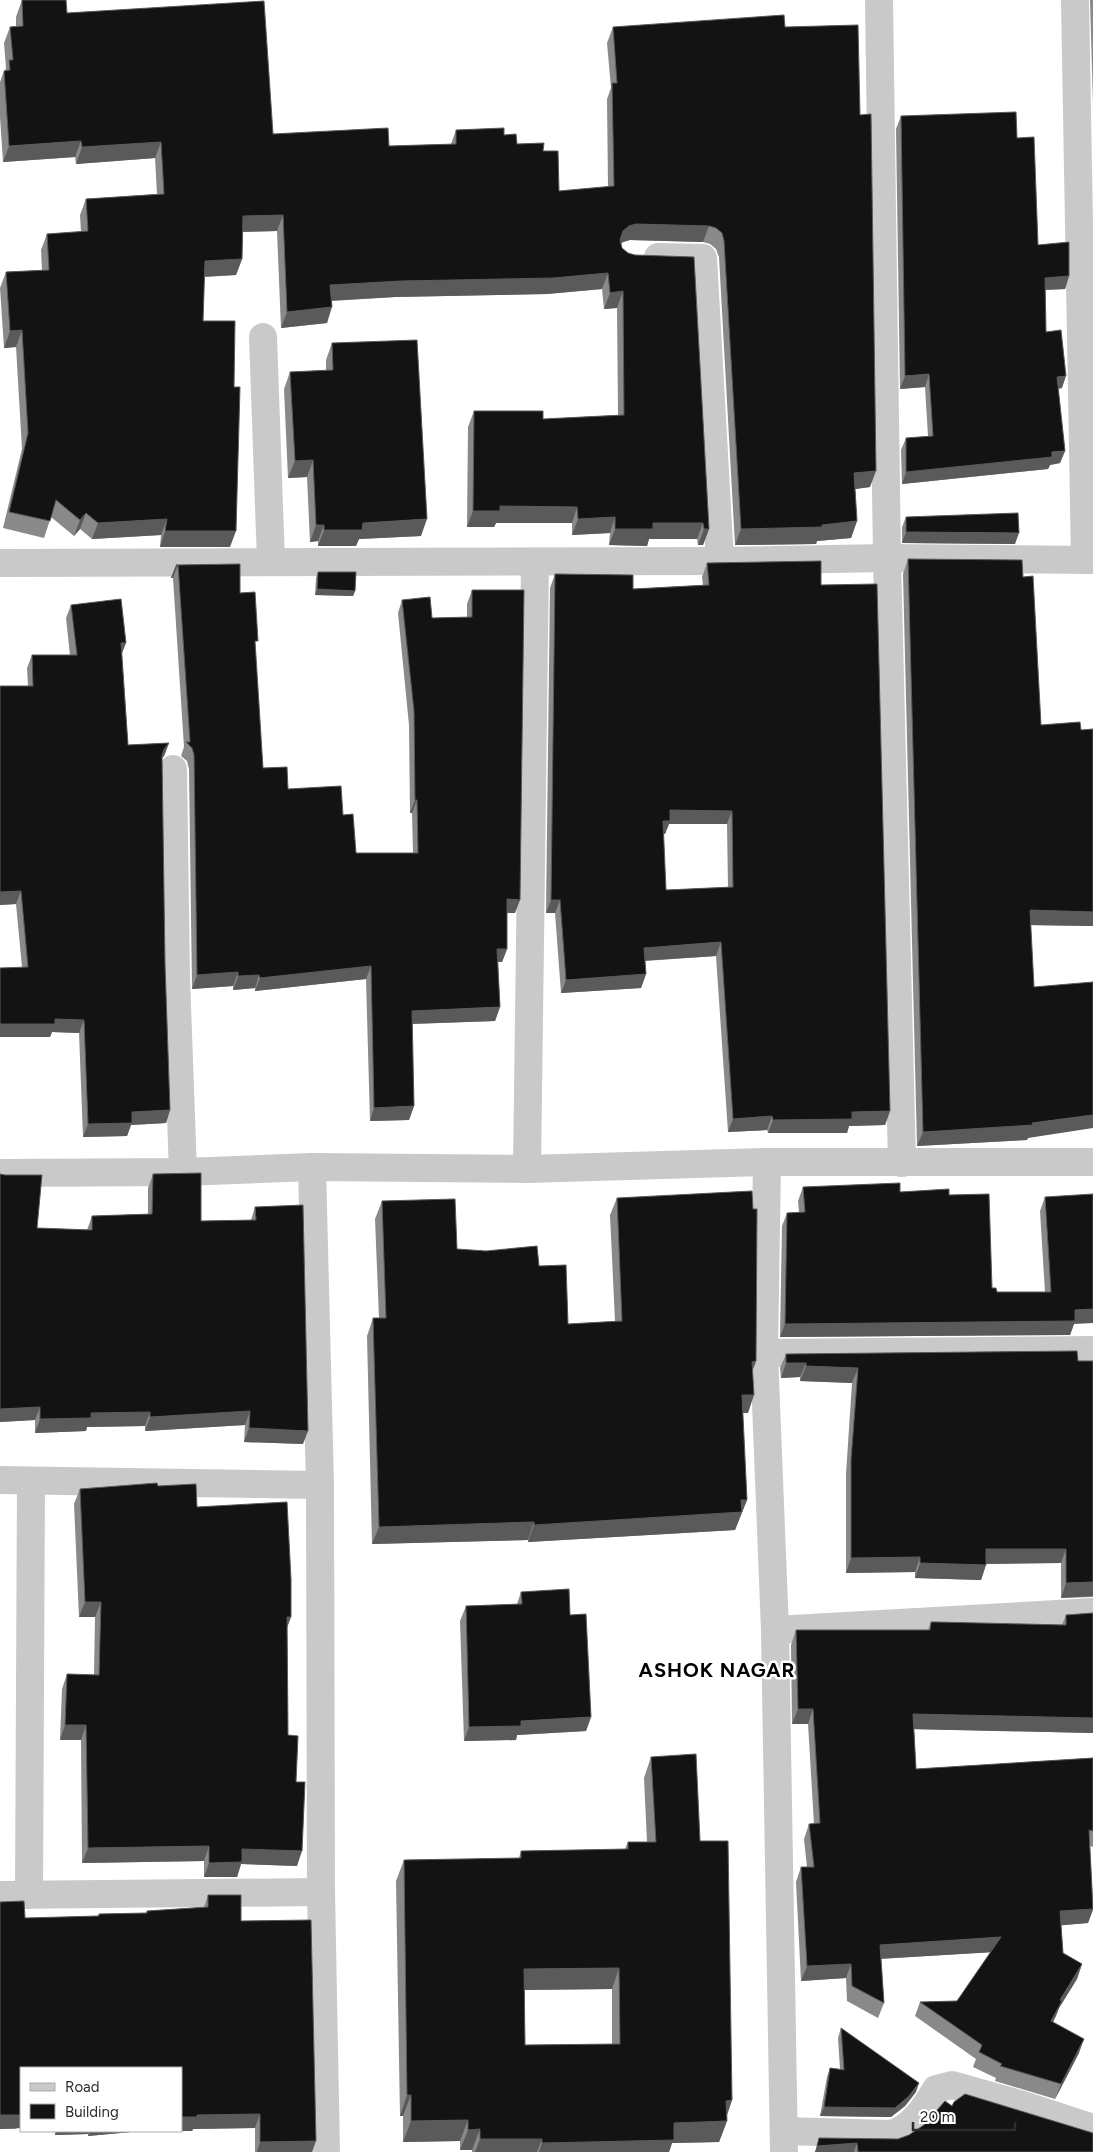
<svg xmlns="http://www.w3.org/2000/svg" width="1093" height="2152" viewBox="0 0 1093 2152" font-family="Figtree,sans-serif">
<rect width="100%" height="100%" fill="#fff"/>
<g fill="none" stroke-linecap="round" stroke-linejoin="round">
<g stroke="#c9c9c9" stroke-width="28">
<path d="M879,0L887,558L902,1163"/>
<path d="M1075,0L1085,560"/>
<path d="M658,257L703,258L720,561"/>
<path d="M263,337L271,562"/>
<path d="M0,563L720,561L887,558L1093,560"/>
<path d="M173,769L176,977L183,1172"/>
<path d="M767,1162L764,1353L775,1630L784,2152"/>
<path d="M312,1167L320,1485L321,1892L326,2152"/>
<path d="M527,1169L535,562"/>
<path d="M0,1173L183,1172L312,1167L527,1169L767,1162H1093"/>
<path d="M764,1353L1093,1350"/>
<path d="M0,1480L320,1485"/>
<path d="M775,1630L1093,1612"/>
<path d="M0,1895L321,1892"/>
<path d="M29,1895L31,1481"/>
<path d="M784,2131L890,2134C911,2130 926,2106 936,2089L952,2085L1023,2105L1093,2128"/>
</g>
</g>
<g fill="#898989" fill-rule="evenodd">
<path d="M22,0L67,13L273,134L389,146L451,144L456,130L504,135L517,144L543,151L559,191L608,187L607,99L611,88L607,43L613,27H785L870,487L855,489L857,521L851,538L817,541L816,544L735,545L719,257L716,249L710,244L703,242L630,240L623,242L621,244L709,529L703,545H698L697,539H649L647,546L609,545L610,533L572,535V523H496L494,527H467L468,427L474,411L543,419L618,415L617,308L604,309L602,289L547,294L395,297L332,301L327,323L281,328L277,231L242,232V259L236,275L204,277L203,321L230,547H160L161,535L92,539L80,529L74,536L51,517L44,538L3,528L22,449L16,347L4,348L0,288L6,272L42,270L41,250L47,234L81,232L80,215L86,199L157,194L155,158L76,164L75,157L3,162L0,117V82L4,71H5L6,68L4,43L10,27L16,26V17Z"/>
<path d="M1090,0H1093V104Z"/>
<path d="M901,116L1017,138L1038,245L1069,276L1065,289L1045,290L1046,332L1062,388L1058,389L1065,451L1060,463L1050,465L1048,469L902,484L901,450L906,438L928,436L925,387L900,389L896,129Z"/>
<path d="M332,343L421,536L359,539L356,546H318V541L310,542L307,477L288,478L284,389L290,372L326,370V360Z"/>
<path d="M906,517L1015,544L902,543V527Z"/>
<path d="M908,559L1023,577L1041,725L1093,926L1031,925L1028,1138L1027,1140L917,1146L903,574Z"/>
<path d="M707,563L821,585L890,1111L885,1125L849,1126L847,1133H768L767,1130L728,1132L716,956L645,961L646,974L641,988L561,993L555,913H546L550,588L555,574L633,589L703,585L702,577ZM669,824H727L728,887L666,890L663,834H665Z"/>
<path d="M176,565L240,593L255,648L263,768L288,789L343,815L356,853H413L412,813H410L409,725L398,613L402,600L432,618H467V604L472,590L515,913H507V949L502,962H498L500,1007L495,1021L412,1024L414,1106L409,1120L370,1121L366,979L255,991V988L233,990V986L192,989L189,769L187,761L181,756L184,747L173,578H171Z"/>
<path d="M318,572L355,591L353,596L315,595L316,578Z"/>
<path d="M71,605L122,654L128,745L169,743L164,756L162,758L165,964L170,1110L166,1123L131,1125L127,1136L83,1137L79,1033L52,1032L50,1037L22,967L16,904L0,905V686H28L27,668L32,655H70L66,618Z"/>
<path d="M0,1174L37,1228L87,1230L92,1216L148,1214V1188L153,1174L201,1221L251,1220L255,1207L303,1444L244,1442L245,1425L145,1431V1426L87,1427L86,1431L35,1433V1420L0,1422Z"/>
<path d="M803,1187L900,1192L949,1195L992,1288L997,1292H1045L1040,1211L1045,1197L1074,1324L1070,1335L780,1337L782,1226L787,1213L799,1212L798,1201Z"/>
<path d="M617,1198L756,1361L753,1370L748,1413H742L747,1500L735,1530L528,1542V1540L372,1544L367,1336L373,1318H379L375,1219L382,1201L457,1249L539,1266L568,1324L615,1321L610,1215Z"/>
<path d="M786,1354L1093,1361V1597L1061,1598V1563L986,1564L981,1580L915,1578V1572L846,1573V1474L852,1383L800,1381V1377L781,1378L780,1368Z"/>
<path d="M158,1486L197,1507L291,1617L287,1628L288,1735L296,1782L297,1866L241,1864L237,1877H204V1861L82,1863L81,1740H60L62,1689L67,1674L94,1675L95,1617H79L74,1504L80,1489Z"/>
<path d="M521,1592L570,1615L591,1717L586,1731L517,1735L516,1740L464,1741L460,1621L466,1606L517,1604Z"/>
<path d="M1093,1613V1733L914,1729L916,1769L1093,1758V1847L1090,1846L1093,1910L1088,1923L1061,1925L1063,1953L1082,1964L1077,1979L1059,2008L1053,2022L1079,2053L1055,2099L995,2081L996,2078L973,2067L976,2059L915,2016L920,2002L957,2001L991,1952L881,1959L884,2003L878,2018L847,2001L846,1978L801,1981L796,1882L801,1867H807L804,1839L809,1824H814L808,1724H792L791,1645L796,1630H928L931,1622L1062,1625L1066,1615Z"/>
<path d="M651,1757L700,1841L732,2100L727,2115V2121L719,2142L672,2143L669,2152H472V2150H460V2141L403,2142V2116H400L396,1881L404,1860L519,1858L521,1851L625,1849L628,1842H647L644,1778ZM612,1989V2044L525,2045V1990Z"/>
<path d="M208,1895L241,1921L312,2152H255V2128L193,2129L192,2131L181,2068L15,2129H0V1902L25,1918L98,1916L99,1914L146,1913L147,1911L204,1907Z"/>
<path d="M841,2028L916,2092L905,2106L891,2117L820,2116L827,2077L830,2068L840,2069L838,2038Z"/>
<path d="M952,2106L1093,2152H815L819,2138L898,2139L909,2135Z"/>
<path d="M55,2131H181H142L88,2136V2134L55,2135Z"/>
</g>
<g fill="#5a5a5a">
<path d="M81,141L75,157L3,162L9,146Z"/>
<path d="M161,142L155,158L76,164L82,147Z"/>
<path d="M283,215L277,231L237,232L243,216Z"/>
<path d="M636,224L709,226L703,242L630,240L623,242L617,247L623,231L629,226Z"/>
<path d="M242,259L236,275L199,277L205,261Z"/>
<path d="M608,273L602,289L547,294L395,297L324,301L330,285L401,281Z"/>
<path d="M1069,276L1065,289L1040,290L1045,278Z"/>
<path d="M623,291L617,308L604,309L610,293Z"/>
<path d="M332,307L327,323L281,328L287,312Z"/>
<path d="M22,330L16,347L4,348L10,331Z"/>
<path d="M929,374L925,387L900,389L905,376Z"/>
<path d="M1066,376L1062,388L1052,389L1057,377Z"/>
<path d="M1065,451L1060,463L1050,465L1048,469L902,484L906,472Z"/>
<path d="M313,460L307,477L288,478L295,461Z"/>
<path d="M876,471L870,487L848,490L854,473Z"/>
<path d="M500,506L577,507L572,523H496L494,527H467L473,511Z"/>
<path d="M86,513L80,529L74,536L80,520Z"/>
<path d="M615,517L610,533L572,535L578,519Z"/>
<path d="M167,519L161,535L92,539L98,523Z"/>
<path d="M427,519L421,536L359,539L356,546H318L324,530L363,523Z"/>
<path d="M857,521L851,538L817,541L816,544L735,545L741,529L822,525Z"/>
<path d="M653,523H703L697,539H649L647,546L609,545L615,529Z"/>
<path d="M316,525H324L318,541L310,542Z"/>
<path d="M704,529H709L703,545H698Z"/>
<path d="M165,531H236L230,547H160Z"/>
<path d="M906,532L1019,533L1015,544L902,543Z"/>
<path d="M176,565H178L173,578H171Z"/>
<path d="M317,589L355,591L353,596L315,595Z"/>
<path d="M121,643H126L121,656Z"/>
<path d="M169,743L164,756L159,762L164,749Z"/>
<path d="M415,800H417L412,813H410Z"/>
<path d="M670,810L732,811L727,824H669L665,834H658L663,821Z"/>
<path d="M21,891L16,904L0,905V892Z"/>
<path d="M507,899L520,900L515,913H502Z"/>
<path d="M551,900H560L555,913H546Z"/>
<path d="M1030,910L1093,912V926L1025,925Z"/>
<path d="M721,942L716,956L639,961L644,948Z"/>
<path d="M497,949H507L502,962H493Z"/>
<path d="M371,966L366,979L255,991L260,978Z"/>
<path d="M238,972L233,986L192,989L197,975Z"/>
<path d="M646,974L641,988L561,993L566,980Z"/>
<path d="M259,975L255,988L233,990L238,976Z"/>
<path d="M500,1007L495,1021L407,1024L412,1011Z"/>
<path d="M55,1019L84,1020L79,1033L52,1032L50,1037H0V1024Z"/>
<path d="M414,1106L409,1120L370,1121L374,1108Z"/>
<path d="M170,1110L166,1123L131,1125L127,1136L83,1137L88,1124L132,1112Z"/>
<path d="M890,1111L885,1125L849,1126L847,1133H768L773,1120L852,1112Z"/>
<path d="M1093,1115V1128L1028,1138L1027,1140L917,1146L923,1132L1032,1123Z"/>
<path d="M772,1116L767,1130L728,1132L733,1119Z"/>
<path d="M1093,1309V1323L1074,1324L1070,1335L780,1337L785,1324Z"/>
<path d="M756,1361L749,1379L752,1362Z"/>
<path d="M786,1363H806L800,1377L781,1378Z"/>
<path d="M806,1366L858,1368L852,1383L800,1381Z"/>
<path d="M742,1395H754L748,1413H735Z"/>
<path d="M40,1407L35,1420L0,1422V1409Z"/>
<path d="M250,1411L245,1425L145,1431L150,1417Z"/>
<path d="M150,1412L145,1426L87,1427L86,1431L35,1433L40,1419L91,1413Z"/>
<path d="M249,1428L308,1431L303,1444L244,1442Z"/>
<path d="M741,1500H747L735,1530L528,1542L534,1525Z"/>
<path d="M534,1522L528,1540L372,1544L379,1527Z"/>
<path d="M986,1549H1066L1061,1563L981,1564Z"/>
<path d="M920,1557L915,1572L846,1573L851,1558Z"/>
<path d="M920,1563L986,1565L981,1580L915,1578Z"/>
<path d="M1093,1582V1596L1061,1598L1066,1583Z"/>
<path d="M85,1602H101L95,1617H79Z"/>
<path d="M287,1617H291L285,1632Z"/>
<path d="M798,1709H813L808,1724H792Z"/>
<path d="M913,1714L1093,1718V1733L907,1729Z"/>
<path d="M591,1717L586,1731L517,1735L516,1740L464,1741L469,1727L521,1721Z"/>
<path d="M65,1725H86L81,1740H60Z"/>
<path d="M209,1846L204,1861L82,1863L88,1848Z"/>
<path d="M242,1849L302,1851L297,1866L241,1864L237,1877H204L209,1863Z"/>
<path d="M1093,1909L1088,1923L1054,1926L1060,1911Z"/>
<path d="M1001,1937L996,1952L875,1959L880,1945Z"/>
<path d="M851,1964L846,1978L801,1981L807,1966Z"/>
<path d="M1082,1964L1077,1979L1059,2008L1056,2016L1046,2036L1060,2000Z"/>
<path d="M619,1968L612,1989L517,1990L524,1969Z"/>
<path d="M1084,2039L1079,2053L1055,2099L1061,2084Z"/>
<path d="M919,2083L916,2092L905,2106L891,2117L820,2116L824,2107Z"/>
<path d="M407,2095H411L403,2116H400Z"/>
<path d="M732,2100L725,2121H727L719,2142L672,2143L669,2152H539L542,2143L674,2123L726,2101Z"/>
<path d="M260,2114L255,2128L193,2129L192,2131H181V2117L197,2115Z"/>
<path d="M0,2115H21V2128L0,2129Z"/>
<path d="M468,2120L460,2141L403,2142L411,2121Z"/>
<path d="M480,2129L472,2150H460L468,2130Z"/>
<path d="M57,2131H89L88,2134L55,2135Z"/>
<path d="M90,2131H181H142L88,2136Z"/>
<path d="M480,2139H542L537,2152H475Z"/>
<path d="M316,2141L312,2152H257L260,2142Z"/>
<path d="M857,2143L854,2152H815L817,2146Z"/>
</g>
<g fill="#131313" stroke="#5a5a5a" fill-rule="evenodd">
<path d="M22,0H66L67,13L264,1L273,134L388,128L389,146L456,144V130L504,128V135L516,134L517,144L544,143L543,151H558L559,191L614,186L612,83H617L613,27L784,15L785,27L858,25L860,115L871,114L876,471L854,473L857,521L822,525V527L741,529L724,241L722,233L716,228L709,226L636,224L629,226L623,231L620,240L622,248L628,253L635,255L694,257L709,529H704L703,523H653V529H615V517L578,519L577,507L500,506V511H473L474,411H543V419L624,415L623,291L610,293L608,273L553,278L401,281L330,285L332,307L287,312L283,215L243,216L242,259L205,261L203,321H235L234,387H240L236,531H165L167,519L98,523L86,513L80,520L56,500L50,521L9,512L28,433L22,330L10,331L6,272L49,270L47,234L88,231L86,199L164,194L161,142L82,147L81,141L9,146L4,71L10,70L9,60H13L10,27L23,26Z"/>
<path d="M1016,112L1017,138L1034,137L1038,245L1069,242V276L1045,278L1046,332L1061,330L1066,376L1057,377L1065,451L1052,452V457L906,472V438L933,436L929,374L905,376L901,116Z"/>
<path d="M417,340L427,519L363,523L362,530H324V525H316L313,460L295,461L290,372L333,370L332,343Z"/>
<path d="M1018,513L1019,533L906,532V517Z"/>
<path d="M908,559L1022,560L1023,577L1033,576L1041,725L1080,722L1081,730L1093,729V912L1030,910L1034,987L1093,982V1115L1032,1123L1033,1125L923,1132Z"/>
<path d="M821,561V585L877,584L890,1111L852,1112V1119L773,1120L772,1116L733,1119L721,942L644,948L646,974L566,980L560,900H551L555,574L633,575V589L709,585L707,563ZM670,810L732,811L733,887L666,890L663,821H670Z"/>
<path d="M240,564V593L255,592L258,641H255L263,768L287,767L288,789L341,786L343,815L353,814L356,853H418L417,800H415L414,711L402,600L430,597L432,618L472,617V590H524L520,900L507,899V949H497L500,1007L412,1011L414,1106L374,1108L371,966L260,978L259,975L238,976V972L197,975L194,755L192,748L186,742H190L178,565H176Z"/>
<path d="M318,572H356L355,591L317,589Z"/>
<path d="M121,599L126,643H121L128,745L169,743L164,749L162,756L165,964L170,1110L132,1112V1123L88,1124L84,1020L55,1019V1024H0V968L28,967L21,891L0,892V686H33L32,655H77L71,605Z"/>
<path d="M201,1173V1221L256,1220L255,1207L303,1205L308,1431L249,1428L250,1411L150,1417V1412L91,1413V1418L40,1419V1407L0,1409V1174L5,1175H42L37,1228L92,1230V1216L152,1214L153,1174Z"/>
<path d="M900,1183V1192L949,1189V1195L989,1194L992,1288H996L997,1292H1051L1045,1197L1093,1194V1309L1075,1310V1321L785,1324L787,1213L805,1212L803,1187Z"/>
<path d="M752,1191L753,1209H757L756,1361L752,1362L754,1395H742L747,1500H741L742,1512L534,1525V1522L379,1527L373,1318H386L382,1201L455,1199L457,1249L486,1251L537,1246L539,1266L566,1265L568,1324L622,1321L617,1198Z"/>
<path d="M1077,1351L1078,1361H1093V1582L1066,1583V1549H986V1565L920,1563V1557L851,1558V1460L858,1368L806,1366V1363H786V1354Z"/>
<path d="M157,1483L158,1486L196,1484L197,1507L287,1502L291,1579V1617H287L288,1735L298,1736L296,1782H305L302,1851L242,1849V1862L209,1863V1846L88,1848L86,1725H65L67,1674L99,1675L101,1602H85L80,1489Z"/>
<path d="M569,1589L570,1615L586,1614L591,1717L521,1721V1726L469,1727L466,1606L522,1604L521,1592Z"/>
<path d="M1093,1613V1718L913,1714L916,1769L1093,1758V1831L1089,1830L1093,1909L1060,1911L1063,1953L1082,1964L1060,2000L1062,2001L1051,2021L1084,2039L1061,2084L1000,2066L1002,2064L979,2052L982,2045L920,2002L957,2001L1001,1937L880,1945L884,2003L852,1986L851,1964L807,1966L801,1867H814L809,1824L820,1823L813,1709H798L796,1630H930L931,1622H936L1066,1625V1615Z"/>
<path d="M696,1754L700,1841H728L732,2100L726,2101L727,2121L674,2123V2140L542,2143V2139H480V2129L468,2130V2120L411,2121V2095H407L404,1860L521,1858V1851L628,1849V1842H656L651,1757ZM619,1968L620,2044L525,2045L524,1969Z"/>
<path d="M208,1895H241V1921L311,1920L316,2141L260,2142V2114L197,2115V2117H181V2068H21V2115H0V1902L24,1901L25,1918L99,1916V1914L147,1913V1911L208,1907Z"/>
<path d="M841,2028L919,2083L909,2096L895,2108L824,2107L830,2068L844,2070Z"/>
<path d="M965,2094L1093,2133V2152H858L857,2143L817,2146L819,2138L898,2139L909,2135L924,2125L945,2101L952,2106L954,2102Z"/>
</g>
<g text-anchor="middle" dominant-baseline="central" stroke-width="5" stroke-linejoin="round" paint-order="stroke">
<g font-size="20" font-weight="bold" letter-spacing="1" fill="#000" stroke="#fff">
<text x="717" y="1670">ASHOK NAGAR</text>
</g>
</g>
<rect x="20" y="2067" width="162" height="65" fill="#ffffff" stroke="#ababab"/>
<rect x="30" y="2083" width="25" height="8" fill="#c9c9c9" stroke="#ababab"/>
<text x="65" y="2092" font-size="15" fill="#2c2c2c">Road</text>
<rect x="30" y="2104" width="25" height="15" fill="#131313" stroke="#ababab"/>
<text x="65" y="2117" font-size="15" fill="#2c2c2c">Building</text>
<path d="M913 2122v8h102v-8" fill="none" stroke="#2c2c2c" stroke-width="2.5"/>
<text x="920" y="2122" font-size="15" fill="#2c2c2c" stroke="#ffffff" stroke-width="4" paint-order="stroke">20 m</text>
</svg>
